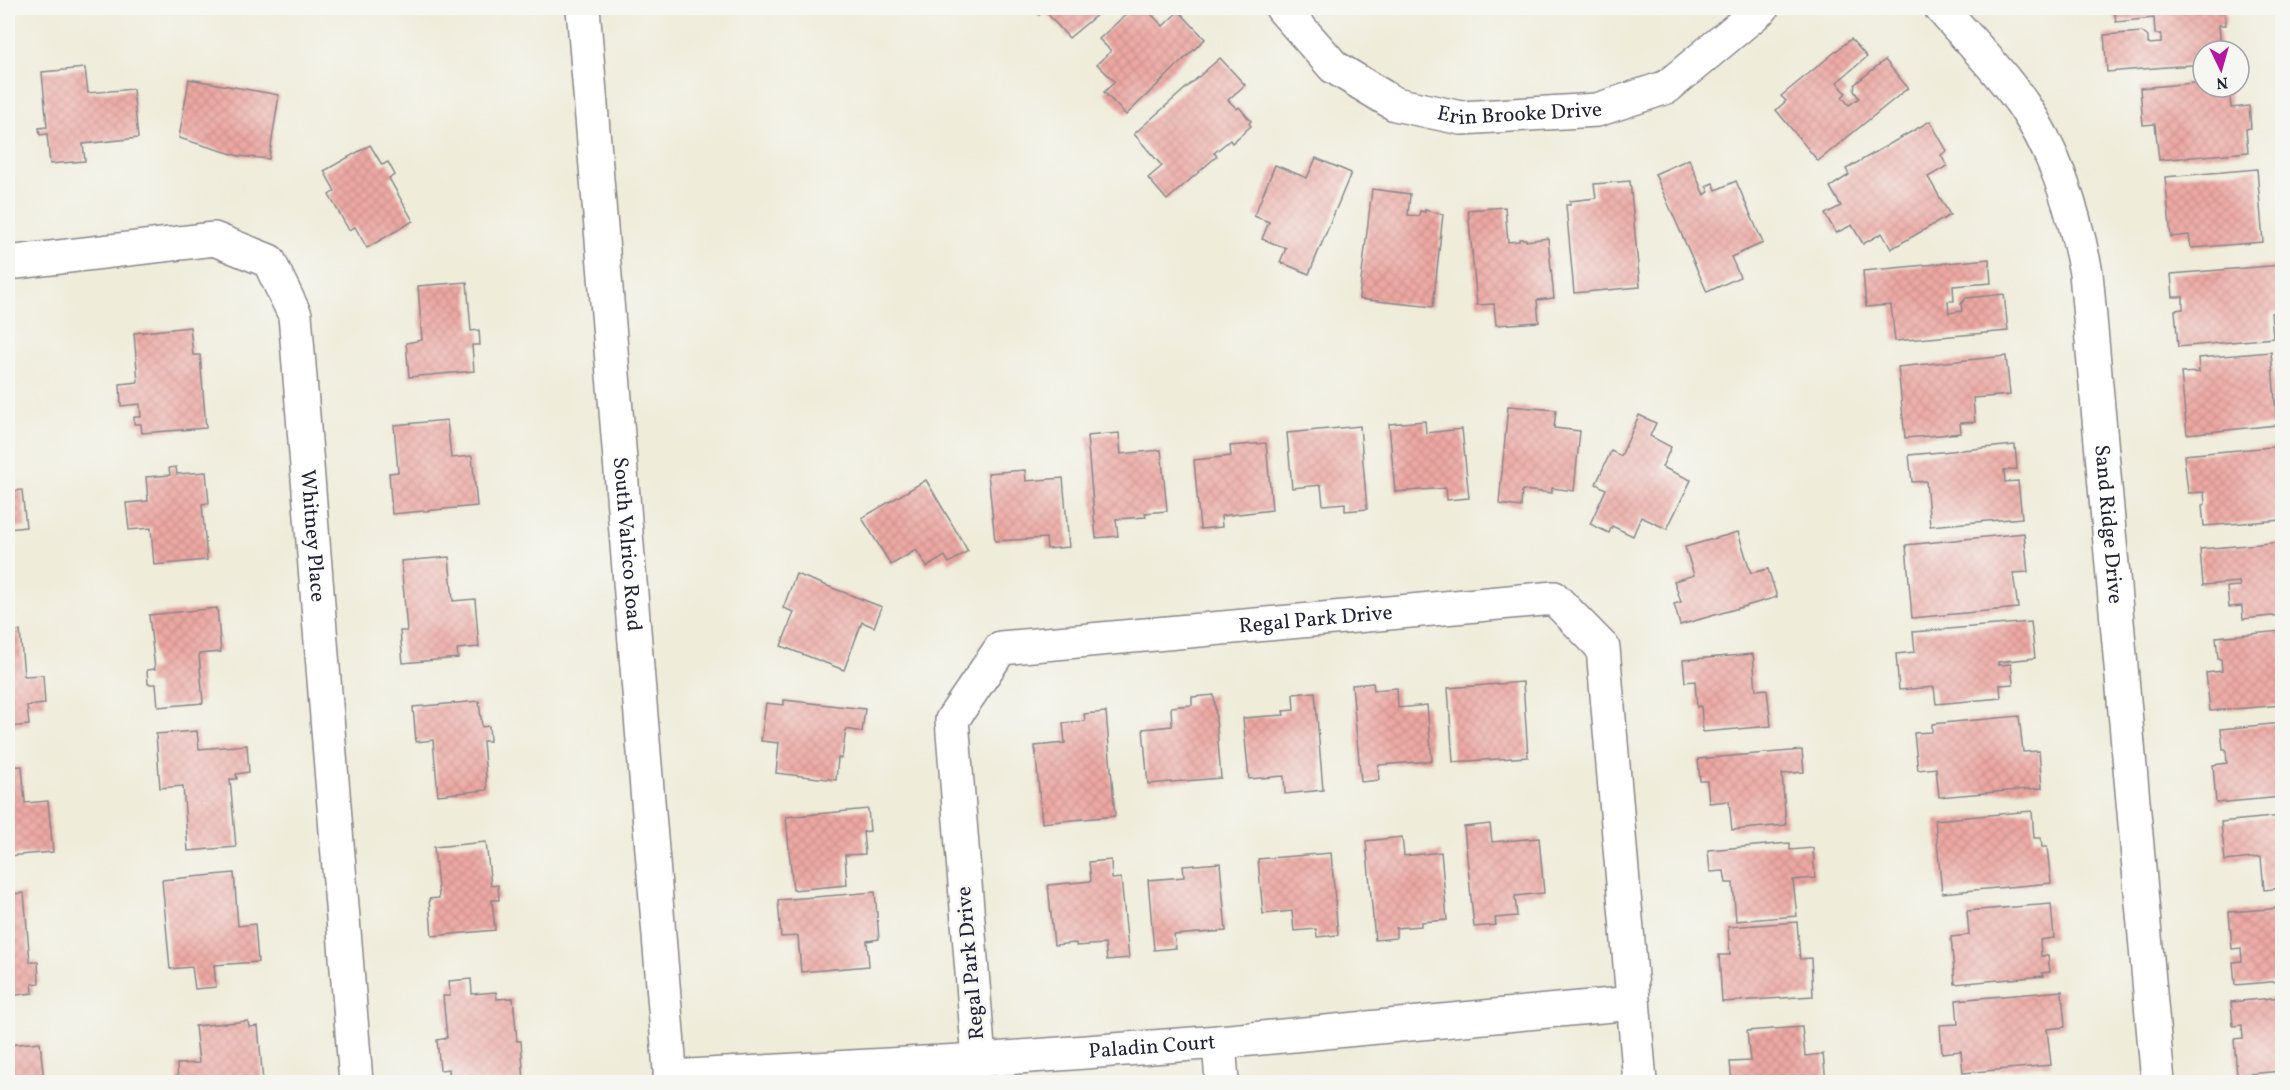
<svg xmlns="http://www.w3.org/2000/svg" width="2290" height="1090" viewBox="0 0 2290 1090" font-family="Vollkorn,serif">
<defs>
<pattern id="building-cross-hatch" width="8" height="8" patternUnits="userSpaceOnUse" patternTransform="scale(1.5)"><rect width="8" height="8" fill="#eda8a3"/><path d="M0 0l8 8M0 8l8-8" fill="none" stroke="#cb908d"/></pattern>
</defs>
<rect width="100%" height="100%" fill="#f6f6f2"/>
<filter id="ink" filterUnits="userSpaceOnUse"><feTurbulence type="fractalNoise" baseFrequency=".0167" numOctaves="2"/><feDisplacementMap in="SourceGraphic" scale="12" xChannelSelector="R" yChannelSelector="G"/><feConvolveMatrix kernelMatrix="1 2 1 2 8 2 1 2 1" color-interpolation-filters="sRGB"/></filter>
<filter id="wash" filterUnits="userSpaceOnUse"><feTurbulence type="fractalNoise" baseFrequency=".008" numOctaves="4" result="noise"/><feDisplacementMap in="SourceGraphic" scale="24" xChannelSelector="R" yChannelSelector="G"/><feGaussianBlur stdDeviation="1.35" result="paint"/><feColorMatrix in="noise" values="0 0 0 0 0 0 0 0 0 0 0 0 0 0 0 0 0 1.4 0 .05"/><feComposite in="paint" operator="in"/></filter>
<g filter="url(#wash)">
<rect width="100%" height="100%" fill="#efecda"/>
<g id="blocks">
<g fill="url(#building-cross-hatch)">
<path d="M1032,8H1105L1069,38L1045,11L1039,15Z"/>
<path d="M1133,8H1145L1163,26L1179,11L1205,39L1126,115L1104,92L1115,82L1097,64L1111,51L1099,39Z"/>
<path d="M2114,8H2225L2226,25H2219L2221,51H2203V64L2107,72L2104,35L2142,32L2148,37V44L2161,43V34H2155L2154,18L2116,22Z"/>
<path d="M1851,39L1867,57L1837,82L1846,93L1842,97L1849,105L1859,98L1854,91L1855,84L1885,60L1908,88L1818,161L1776,110L1786,101L1781,96Z"/>
<path d="M1220,58L1245,85L1228,100L1237,109L1239,107L1251,121L1249,124L1251,126L1232,143L1230,140L1214,153L1217,156L1167,200L1148,178L1162,166L1134,134Z"/>
<path d="M85,68L88,93L133,89L138,138L83,144L85,161L50,164L47,134L40,135L39,128L47,127L42,72Z"/>
<path d="M189,79L279,95L269,159L239,156L179,138Z"/>
<path d="M2203,82V87H2229L2231,108L2249,106L2251,128L2246,129L2248,152L2159,160L2155,124L2143,125L2140,88Z"/>
<path d="M1930,121L1947,151L1941,155L1947,166L1928,177L1950,215L1891,249L1882,233L1863,244L1852,225L1836,233L1825,214L1841,206L1830,187L1849,175L1846,169Z"/>
<path d="M370,145L382,165L388,162L395,175L389,178L413,221L367,248L355,227L349,230L329,195L335,191L324,171Z"/>
<path d="M1316,158L1351,173L1309,274L1280,262L1286,248L1262,239L1269,222L1254,216L1275,165L1307,178Z"/>
<path d="M1689,159L1704,195L1709,192L1706,186L1713,183L1716,190L1736,181L1763,243L1731,257L1740,277L1707,292L1655,174Z"/>
<path d="M2257,169L2263,242L2191,248L2189,235L2171,237L2165,177Z"/>
<path d="M1630,181L1640,287L1574,293L1566,205H1570V201L1596,198L1594,184Z"/>
<path d="M1372,189L1410,194L1408,215L1419,216L1420,211L1425,212V210L1443,214L1433,307L1359,299Z"/>
<path d="M1505,207L1508,242L1519,241V239H1526V241L1548,238L1554,298L1537,300L1539,322L1496,325L1494,304L1477,305L1468,210Z"/>
<path d="M1989,259L1991,283L1953,286L1954,301H1948L1949,313L1962,311L1961,304L1966,298L2004,294L2008,331L1895,341L1891,305L1866,307L1863,271Z"/>
<path d="M2282,265V312L2271,313L2273,338L2178,347L2175,310L2183,309V297H2173L2171,274Z"/>
<path d="M467,282L471,331L479,330L480,345H472L474,371L409,377L406,343L422,340L418,286Z"/>
<path d="M190,327L193,355H200L206,428L142,433L141,424H134V417H141L140,404L121,406L120,384L138,382L134,333Z"/>
<path d="M2271,352L2277,425L2187,434L2181,373L2199,372L2198,358Z"/>
<path d="M2006,356L2010,395L1973,398L1975,422L1960,423L1961,433L1905,438L1898,367Z"/>
<path d="M1508,406L1556,410L1554,428L1580,431L1574,491L1552,488V493L1522,490L1521,507L1499,504Z"/>
<path d="M1639,415L1656,423L1650,436L1671,447L1662,467L1691,480L1667,529L1641,517L1633,536L1612,526L1609,533L1590,524L1606,489L1596,484L1611,451L1621,456Z"/>
<path d="M447,420L451,458L472,456L477,506L392,514L389,473L398,472L394,425Z"/>
<path d="M1425,421L1426,433L1462,429L1469,498L1447,500L1446,488L1395,492L1389,424Z"/>
<path d="M1360,426L1367,509L1345,511V503L1323,505L1321,485L1292,488L1287,433Z"/>
<path d="M1119,433L1121,454L1161,450L1167,511L1145,513L1146,517L1116,519L1118,536L1096,538L1087,436Z"/>
<path d="M1266,443L1272,510L1221,516L1222,527L1200,529L1194,460L1231,456L1230,446Z"/>
<path d="M2015,445L2017,469L2004,470L2005,482L2018,481L2022,518L1930,526L1926,481L1912,482L1909,455Z"/>
<path d="M2282,446V520L2204,526L2202,505L2205,504L2204,492L2188,493L2184,455Z"/>
<path d="M176,467L177,474L206,472L209,503L202,504L207,560L154,565L151,528L129,530L126,503L148,501L146,477L170,475L169,468Z"/>
<path d="M1025,470L1026,481L1063,478L1069,547L1047,549L1046,538L995,541L988,473Z"/>
<path d="M926,480L968,551L949,563L945,556L927,567L916,550L891,565L862,518Z"/>
<path d="M22,490L26,527L8,529V492Z"/>
<path d="M1738,532L1751,573L1768,569L1777,597L1680,625L1674,604L1681,602L1674,581L1694,575L1685,547Z"/>
<path d="M2024,533L2028,572L2013,573L2018,608L1912,618L1906,545Z"/>
<path d="M2282,542V615L2243,619L2242,606L2229,607L2227,587L2240,586L2239,582L2203,585L2200,549Z"/>
<path d="M8,548H9L12,582H8Z"/>
<path d="M449,557L453,601L475,599L479,647L457,649L458,658L403,663L400,631H407L401,561Z"/>
<path d="M796,574L882,607L874,627L862,622L844,670L781,646L794,612L783,608Z"/>
<path d="M217,608L221,652L199,654L203,703L158,707L156,684H148L147,670L155,669L149,615Z"/>
<path d="M2031,622L2035,658L1998,662V665L2011,664L2013,684L2000,685L2001,698L1936,704L1934,687L1899,690L1896,654L1915,652L1913,632Z"/>
<path d="M20,631L24,676L43,675L45,704L27,706L29,725L8,727V632Z"/>
<path d="M2282,631V705L2210,711L2206,673L2222,671L2221,659H2218L2216,637Z"/>
<path d="M1753,654L1756,690L1767,689L1771,726L1703,732L1701,706L1697,707L1695,681L1685,682L1683,660Z"/>
<path d="M1523,682L1528,757L1453,762L1448,688Z"/>
<path d="M1373,683L1374,690L1397,688L1398,708L1427,705L1432,761L1378,765L1379,780L1361,782L1352,685Z"/>
<path d="M1315,692L1323,790L1285,794L1284,776L1249,779L1243,718L1284,715L1283,711L1294,710L1293,694Z"/>
<path d="M1214,695L1221,778L1148,784L1143,729L1172,726L1171,707L1192,705V697Z"/>
<path d="M784,700L865,709L862,732L846,729L842,758H838L836,780L776,773L779,743L761,741L766,703L784,705Z"/>
<path d="M479,701L482,727L489,726L490,741H483L487,790L438,795L433,740L416,742L413,707Z"/>
<path d="M1106,712L1115,816L1042,823L1035,746L1065,743L1063,723L1085,721L1084,714Z"/>
<path d="M2019,716L2023,752L2039,751L2042,788L1939,797L1936,768L1918,770L1914,733L1932,732V724Z"/>
<path d="M2282,723V797L2216,803L2213,765L2227,763L2226,749H2223L2221,729Z"/>
<path d="M197,731L199,749L247,745L249,772L236,774L237,779H230L236,847L188,851L183,786L160,788L156,734Z"/>
<path d="M1802,750L1804,772L1782,774L1786,825L1732,830L1729,801L1709,803L1707,781H1700L1698,759Z"/>
<path d="M22,766L25,803L48,801L53,852L8,856V767Z"/>
<path d="M868,809L870,831L863,832L865,854L845,855L847,885L793,890L786,817Z"/>
<path d="M2032,811L2034,838H2041L2042,847H2047L2051,883L1942,893L1935,820Z"/>
<path d="M2282,816V888L2264,890L2261,857L2225,861L2221,822Z"/>
<path d="M1490,824L1492,842L1539,838L1544,893L1515,896L1517,916L1495,918L1496,925L1474,927L1464,827Z"/>
<path d="M1402,837L1404,856L1441,852L1447,920L1421,922V926L1396,928V938L1375,940L1366,841Z"/>
<path d="M486,842L491,886L498,885L499,900H492L495,930L432,936L429,899L439,898L434,847Z"/>
<path d="M1790,843V850L1813,848L1815,878L1793,880L1797,916L1736,921L1733,883H1726L1724,871L1710,872L1708,850Z"/>
<path d="M1331,853L1338,935L1317,937L1316,929L1294,931L1292,911L1263,914L1258,859Z"/>
<path d="M1111,860L1112,879L1121,878L1129,958L1107,960L1105,944L1076,946V943L1054,945L1048,885L1091,881L1089,862Z"/>
<path d="M1220,863L1226,931L1174,935L1176,948L1154,950L1148,880L1184,877L1183,866Z"/>
<path d="M234,873L238,926L255,924L258,962L214,965L216,987L195,989L192,967L170,969L162,880Z"/>
<path d="M875,892L879,939L867,941L869,966L801,972L798,936L781,937L778,900Z"/>
<path d="M24,893L30,962H38L39,983L32,984L33,993L8,996V894Z"/>
<path d="M2051,904L2054,938L2040,940L2041,956H2048L2050,972L2042,973L2043,976L1955,984L1951,937L1969,935L1967,911Z"/>
<path d="M2282,908V981L2235,985L2233,962L2242,961L2241,948L2232,949L2229,912Z"/>
<path d="M1797,922L1800,959L1811,958L1813,996L1722,1002L1719,955H1730L1728,927Z"/>
<path d="M471,979L472,994L496,992L497,999L513,998L517,1041H521L524,1082H450L449,1069L440,1070L437,1040L447,1038L443,996H450L449,981Z"/>
<path d="M2062,991L2065,1027L2047,1029L2051,1065L1963,1073L1961,1051L1942,1053L1940,1025L1958,1024L1956,1000Z"/>
<path d="M2282,997V1071L2237,1075L2234,1039L2243,1038L2242,1025L2233,1026L2231,1002Z"/>
<path d="M248,1021L249,1027L258,1026L263,1082H178L177,1064L199,1063L195,1026Z"/>
<path d="M1802,1027L1805,1056L1823,1054L1826,1082H1732L1730,1062L1750,1061L1747,1031Z"/>
<path d="M40,1042L44,1082H8V1045Z"/>
</g>
</g>
</g>
<g filter="url(#ink)">
<use href="#blocks" fill-opacity="0" stroke="#88878a" stroke-width="1.5"/>
<g fill="none" stroke-linecap="round" stroke-linejoin="round">
<g stroke="#88878a" stroke-width="36">
<g id="minor">
<path id="s1" d="M1282,8L1334,67L1395,104L1461,118L1597,110L1667,87L1762,8"/>
<path id="s2" d="M1941,8C1969,40 2000,71 2024,106C2057,155 2075,215 2086,273L2158,1082"/>
<path id="s3" d="M8,263L214,239L269,261L295,315L356,1082"/>
<path d="M1219,1042L1222,1082"/>
<path id="s4" d="M979,1060L952,720L1001,648L1554,598L1603,648L1640,1082"/>
<path id="s5" d="M670,1077L979,1060L1219,1042L1633,1003"/>
</g>
</g>
<g stroke="#88878a" stroke-width="36">
<g id="tertiary">
<path id="s6" d="M583,8L671,1082"/>
</g>
</g>
<use href="#minor" stroke="#fff" stroke-width="33"/>
<use href="#tertiary" stroke="#fff" stroke-width="33"/>
</g>
</g>
<g text-anchor="middle" dominant-baseline="central" stroke-width="5" stroke-linejoin="round" paint-order="stroke">
<g font-size="21" fill="#22223b" stroke="#f6f6f2">
<text stroke="none"><textPath href="#s1" startOffset="276">Erin Brooke Drive</textPath></text>
<text stroke="none"><textPath href="#s2" startOffset="560">Sand Ridge Drive</textPath></text>
<text stroke="none"><textPath href="#s3" startOffset="548">Whitney Place</textPath></text>
<text stroke="none"><textPath href="#s6" startOffset="538">South Valrico Road</textPath></text>
<text stroke="none"><textPath href="#s4" startOffset="744">Regal Park Drive</textPath></text>
<text transform="translate(971 963) rotate(-95)">Regal Park Drive</text>
<text stroke="none"><textPath href="#s5" startOffset="483">Paladin Court</textPath></text>
</g>
</g>
<rect width="2290" height="1090" fill="none" stroke="#f6f6f2" stroke-width="30"/>
<g transform="translate(2221 69) rotate(175)"><circle r="28" fill="#f6f6f2" stroke="#a1a1a9" stroke-width="1.5"/>
<path d="M0-4.5L10 22L0 15L-10 22Z" fill="#b5179e"/>
<text y="-9" font-size="16" font-weight="bold" text-anchor="middle" fill="#22223b">N</text>
</g>
</svg>
